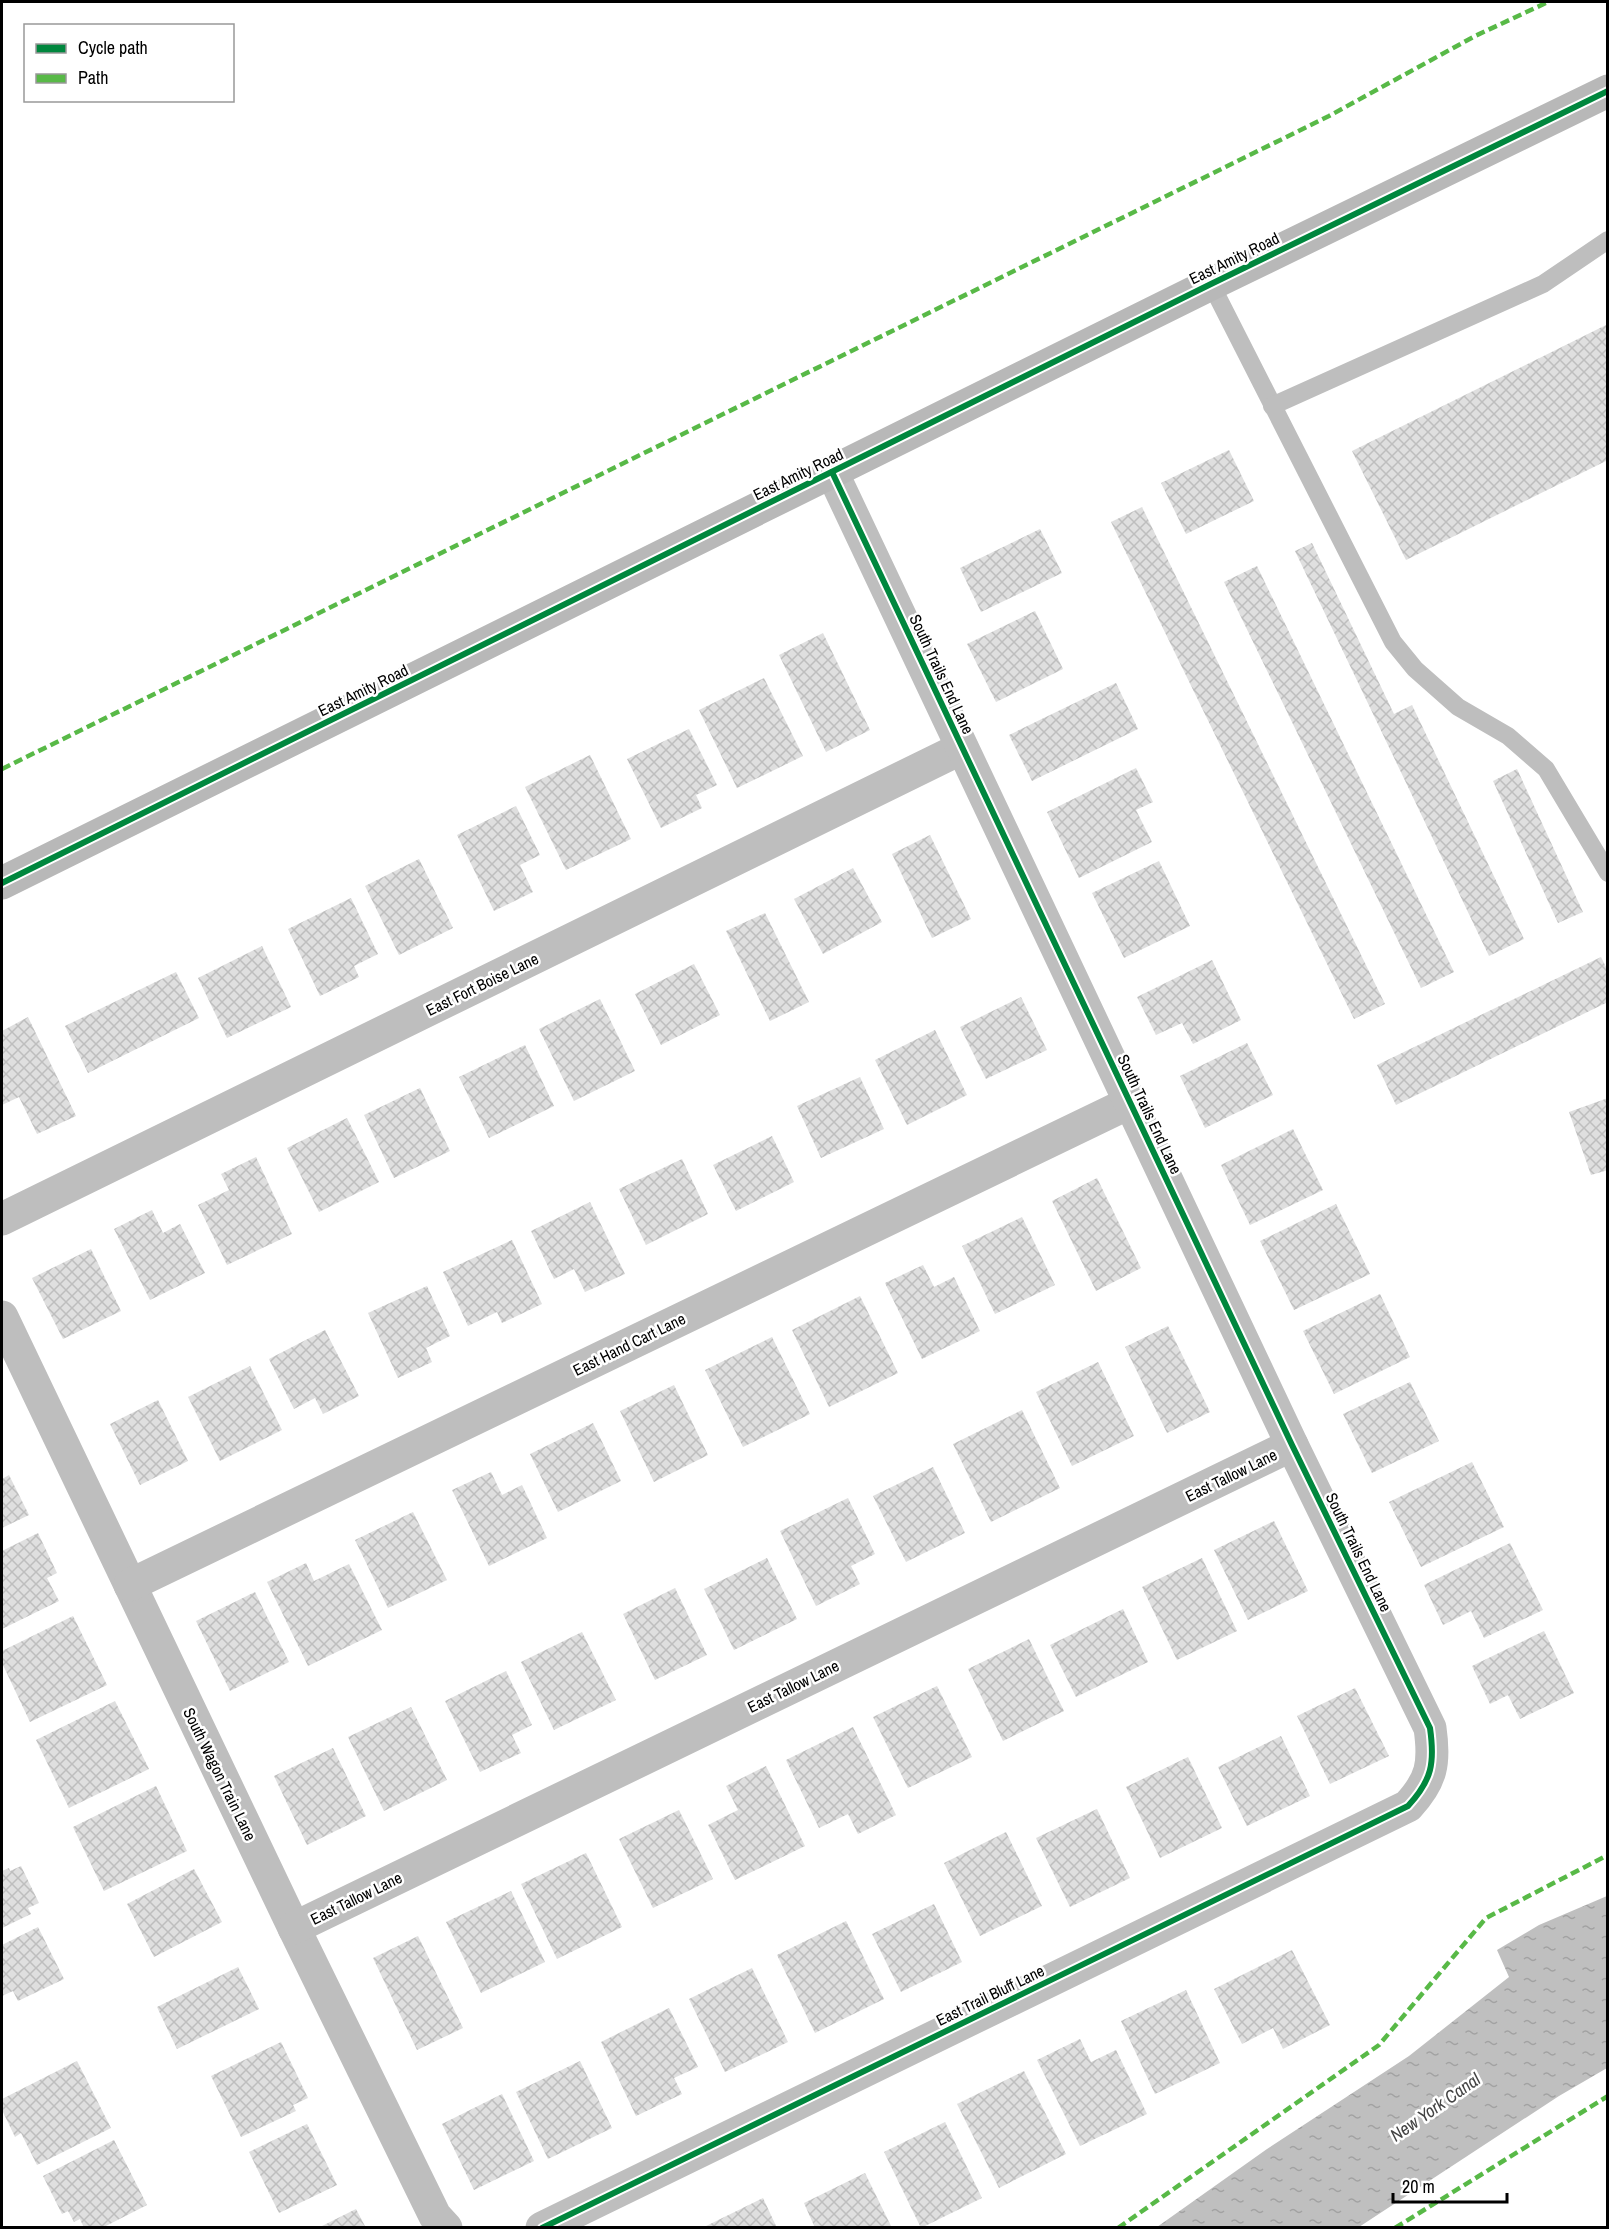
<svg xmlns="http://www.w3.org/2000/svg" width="1609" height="2229" viewBox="0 0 1609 2229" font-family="'Archivo Narrow',sans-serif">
<defs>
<pattern id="water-ripples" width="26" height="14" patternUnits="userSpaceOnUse" patternTransform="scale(1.5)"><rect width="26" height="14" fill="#bfbfbf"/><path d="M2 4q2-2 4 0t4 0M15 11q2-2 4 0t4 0" fill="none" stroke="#a2a2a2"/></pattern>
<pattern id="building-cross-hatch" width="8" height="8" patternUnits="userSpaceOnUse" patternTransform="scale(1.5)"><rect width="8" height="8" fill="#dfdfdf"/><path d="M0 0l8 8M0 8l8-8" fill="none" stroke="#bebebe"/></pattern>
</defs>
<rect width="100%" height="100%" fill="#fff"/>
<path fill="url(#water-ripples)" d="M1607,1896V2068L1559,2096L1359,2227H1157L1267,2149L1409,2056L1509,1977L1497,1950L1539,1925Z"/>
<g fill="url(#building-cross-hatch)">
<path d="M1608,324V460L1406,560L1352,451Z"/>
<path d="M1229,450L1254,501L1186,534L1161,483Z"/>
<path d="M1142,507L1385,1004L1354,1019L1111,522Z"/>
<path d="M1040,529L1062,573L981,612L960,568Z"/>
<path d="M1312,543L1394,714L1412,705L1524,939L1489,956L1295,551Z"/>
<path d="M1257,566L1454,972L1421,988L1224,582Z"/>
<path d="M1035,611L1063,669L996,702L967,644Z"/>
<path d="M823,633L870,730L826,752L779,655Z"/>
<path d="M764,678L803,756L737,788L699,710Z"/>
<path d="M1116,683L1138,729L1032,781L1009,735Z"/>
<path d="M689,729L717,785L696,795L702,808L661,828L627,759Z"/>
<path d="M590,755L631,839L566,870L525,787Z"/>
<path d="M1136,768L1153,802L1136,810L1152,842L1079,878L1047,812Z"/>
<path d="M1517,769L1583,912L1558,923L1493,781Z"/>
<path d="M516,806L540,855L520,865L533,892L494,911L457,835Z"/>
<path d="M930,835L971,919L932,938L892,854Z"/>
<path d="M419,859L453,928L399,955L365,886Z"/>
<path d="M1159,861L1190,926L1124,958L1092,893Z"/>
<path d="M853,868L882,922L823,954L794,899Z"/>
<path d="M351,898L378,954L354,966L359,977L320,996L288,929Z"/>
<path d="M765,913L809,1002L770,1021L726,931Z"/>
<path d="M262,946L291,1007L227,1038L198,978Z"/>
<path d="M1601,957L1608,971V1002L1396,1105L1377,1065Z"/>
<path d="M1212,960L1241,1020L1193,1044L1182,1023L1156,1035L1137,997Z"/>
<path d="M694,964L720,1015L661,1045L635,994Z"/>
<path d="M176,972L199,1018L88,1073L65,1026Z"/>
<path d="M1021,997L1047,1050L986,1079L960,1027Z"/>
<path d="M600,999L635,1071L574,1101L539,1029Z"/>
<path d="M28,1017L76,1116L37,1134L19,1097L2,1105V1031Z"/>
<path d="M935,1030L967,1095L907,1125L875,1060Z"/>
<path d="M1247,1043L1273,1095L1205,1128L1180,1076Z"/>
<path d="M525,1045L554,1106L489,1138L459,1077Z"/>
<path d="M860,1077L884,1129L821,1158L797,1106Z"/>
<path d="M420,1088L450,1151L394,1178L364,1115Z"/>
<path d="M1608,1098V1170L1591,1175L1569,1112Z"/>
<path d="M347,1118L379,1182L319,1212L287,1148Z"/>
<path d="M1293,1129L1323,1190L1250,1225L1221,1165Z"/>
<path d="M772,1136L794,1182L736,1211L713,1165Z"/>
<path d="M256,1157L292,1234L227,1265L198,1205L229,1190L221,1174Z"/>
<path d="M682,1159L708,1214L646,1245L619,1189Z"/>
<path d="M1097,1178L1141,1268L1096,1291L1052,1201Z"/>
<path d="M590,1202L625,1274L585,1292L574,1269L554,1279L531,1231Z"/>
<path d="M1336,1204L1370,1274L1294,1310L1260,1241Z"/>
<path d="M152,1210L163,1233L180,1224L205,1273L150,1300L114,1229Z"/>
<path d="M1022,1217L1055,1285L995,1314L962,1246Z"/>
<path d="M512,1240L542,1304L502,1323L497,1312L468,1326L443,1272Z"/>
<path d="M91,1249L121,1311L63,1339L32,1278Z"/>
<path d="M923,1265L934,1287L954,1277L980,1331L922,1359L885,1283Z"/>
<path d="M427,1286L450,1336L426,1348L432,1362L398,1378L368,1313Z"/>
<path d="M1380,1294L1410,1357L1334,1394L1303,1331Z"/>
<path d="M860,1296L898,1373L829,1407L792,1330Z"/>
<path d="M1168,1326L1210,1412L1167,1433L1125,1347Z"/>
<path d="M325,1330L359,1396L323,1414L315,1398L294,1409L269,1359Z"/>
<path d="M772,1337L810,1414L743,1447L705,1370Z"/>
<path d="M1098,1362L1134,1436L1072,1466L1036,1392Z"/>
<path d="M250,1366L282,1430L220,1461L188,1397Z"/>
<path d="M1410,1382L1439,1441L1372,1473L1343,1414Z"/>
<path d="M674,1385L708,1455L654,1482L620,1411Z"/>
<path d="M158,1400L188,1461L140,1485L110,1424Z"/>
<path d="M1022,1410L1060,1488L991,1522L953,1444Z"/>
<path d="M593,1423L621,1481L558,1512L530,1454Z"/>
<path d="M1472,1462L1504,1527L1421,1567L1389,1502Z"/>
<path d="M933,1467L965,1533L906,1562L873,1496Z"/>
<path d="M491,1472L502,1495L522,1485L547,1538L489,1566L452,1490Z"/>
<path d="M9,1475L29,1515L2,1528V1479Z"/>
<path d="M848,1498L875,1554L851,1566L860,1584L816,1606L780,1531Z"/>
<path d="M413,1512L447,1580L388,1608L355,1540Z"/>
<path d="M1274,1521L1308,1591L1248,1620L1214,1550Z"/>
<path d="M38,1533L57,1573L47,1578L59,1601L2,1629V1551Z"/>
<path d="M1510,1543L1543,1610L1484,1638L1471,1611L1443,1625L1424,1585Z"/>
<path d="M767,1558L797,1619L734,1650L704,1589Z"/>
<path d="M1202,1558L1237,1631L1177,1660L1142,1587Z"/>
<path d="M306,1563L314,1581L349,1564L382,1630L308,1666L267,1582Z"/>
<path d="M675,1588L707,1655L655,1680L623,1614Z"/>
<path d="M255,1592L289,1662L230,1691L196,1621Z"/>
<path d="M1123,1609L1148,1662L1076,1697L1050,1645Z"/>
<path d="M73,1616L107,1685L30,1722L2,1663V1651Z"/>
<path d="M1544,1631L1574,1693L1520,1719L1508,1695L1490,1704L1472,1666Z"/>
<path d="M582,1632L616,1700L554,1730L521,1662Z"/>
<path d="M1029,1639L1064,1711L1003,1741L968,1669Z"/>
<path d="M506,1671L532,1725L512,1735L521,1753L480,1772L445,1701Z"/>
<path d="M937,1686L972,1757L908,1788L873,1717Z"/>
<path d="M1355,1688L1389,1756L1330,1784L1297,1716Z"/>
<path d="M115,1701L149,1769L69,1808L36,1740Z"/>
<path d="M411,1707L447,1780L384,1811L348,1737Z"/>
<path d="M853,1727L896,1815L858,1834L848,1814L819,1828L786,1760Z"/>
<path d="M1281,1736L1310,1796L1247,1826L1218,1767Z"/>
<path d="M333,1748L366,1816L307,1845L274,1776Z"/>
<path d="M1188,1757L1222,1828L1160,1858L1126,1787Z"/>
<path d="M766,1766L805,1846L735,1880L708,1825L738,1810L726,1786Z"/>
<path d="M156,1786L187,1851L104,1891L73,1827Z"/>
<path d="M1097,1809L1130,1878L1070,1907L1036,1838Z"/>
<path d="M679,1810L713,1879L653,1908L619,1839Z"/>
<path d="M1006,1832L1042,1906L980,1936L944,1863Z"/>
<path d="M586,1853L622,1927L557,1959L521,1884Z"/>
<path d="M21,1866L39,1903L28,1908L31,1914L2,1928V1871L9,1868L10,1871Z"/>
<path d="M194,1869L222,1922L154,1957L127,1904Z"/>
<path d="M511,1891L545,1962L481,1993L446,1922Z"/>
<path d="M934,1904L962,1962L901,1992L872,1934Z"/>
<path d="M846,1921L884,1999L815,2033L777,1955Z"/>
<path d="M38,1927L64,1979L18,2001L13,1991L2,1996V1945Z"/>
<path d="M418,1936L463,2028L417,2050L373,1958Z"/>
<path d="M1292,1950L1330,2025L1283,2049L1273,2028L1242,2044L1214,1989Z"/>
<path d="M238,1967L259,2009L177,2049L157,2007Z"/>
<path d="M752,1968L788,2042L725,2072L689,1999Z"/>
<path d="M1186,1990L1220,2063L1155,2094L1121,2021Z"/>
<path d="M669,2008L698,2067L674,2078L682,2094L636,2116L601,2042Z"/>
<path d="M1080,2039L1091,2062L1116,2050L1147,2114L1080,2146L1037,2060Z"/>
<path d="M281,2042L308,2098L293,2105L296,2111L241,2137L211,2076Z"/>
<path d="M77,2061L111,2128L37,2165L21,2133L15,2137L2,2110V2099Z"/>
<path d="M580,2061L612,2128L548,2159L516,2092Z"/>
<path d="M1024,2071L1066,2154L999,2188L957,2104Z"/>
<path d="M502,2094L534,2161L474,2190L442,2124Z"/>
<path d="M945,2122L982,2198L921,2228L884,2152Z"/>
<path d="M307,2124L337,2185L279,2213L249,2152Z"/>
<path d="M114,2140L147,2205L102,2228H84L80,2219L74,2222L68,2211L62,2214L43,2176Z"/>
<path d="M865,2173L892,2228H815L804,2203Z"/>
<path d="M763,2198L777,2228H702Z"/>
<path d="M356,2209L366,2228H318Z"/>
</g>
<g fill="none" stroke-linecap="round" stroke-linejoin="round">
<g stroke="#bebebe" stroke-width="18">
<path d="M1211,284L1393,642L1415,669L1458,707L1508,736L1546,769L1608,873"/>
<path d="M1272,406L1543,284L1608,240"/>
</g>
<g stroke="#bebebe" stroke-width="33">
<path d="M2,1219L962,748"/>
<path d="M2,1317L294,1928L435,2216L446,2228"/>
<path d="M130,1585L1129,1103"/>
<path d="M294,1928L1292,1445"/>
<path d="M542,2228L1408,1806C1432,1780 1435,1763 1430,1728L1292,1445L832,472"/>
</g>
<path stroke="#b8b8b8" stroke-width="33" d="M2,883L1211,284L1608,91"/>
<g stroke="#58b947" stroke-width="4.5" stroke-dasharray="9 4.5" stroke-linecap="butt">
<path d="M2,769L1329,116L1475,36L1548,2"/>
<path d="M1118,2228L1379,2045L1486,1918L1608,1855"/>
<path d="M1395,2228L1608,2096"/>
</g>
<g stroke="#fff" stroke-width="10">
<g id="cycleway">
<path d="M2,883L1211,284L1608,91"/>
<path d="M542,2228L1408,1806C1432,1780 1435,1763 1430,1728L1292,1445L832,472"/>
</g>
</g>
<use href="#cycleway" stroke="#00873e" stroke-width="6"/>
</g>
<g text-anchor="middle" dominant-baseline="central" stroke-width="5" stroke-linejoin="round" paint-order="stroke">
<g font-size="16" fill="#000" stroke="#fff">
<text transform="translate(1234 258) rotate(-26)">East Amity Road</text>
<text transform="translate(798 474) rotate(-26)">East Amity Road</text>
<text transform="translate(942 674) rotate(65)">South Trails End Lane</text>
<text transform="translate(363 690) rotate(-26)">East Amity Road</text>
<text transform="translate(482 984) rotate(-26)">East Fort Boise Lane</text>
<text transform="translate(1150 1114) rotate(65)">South Trails End Lane</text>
<text transform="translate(629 1344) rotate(-26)">East Hand Cart Lane</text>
<text transform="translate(1231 1475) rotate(-26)">East Tallow Lane</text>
<text transform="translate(1359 1552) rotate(64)">South Trails End Lane</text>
<text transform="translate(793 1686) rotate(-26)">East Tallow Lane</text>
<text transform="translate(220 1774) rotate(64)">South Wagon Train Lane</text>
<text transform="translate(356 1898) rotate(-26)">East Tallow Lane</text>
<text transform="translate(990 1995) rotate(-26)">East Trail Bluff Lane</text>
</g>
<g font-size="18" font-style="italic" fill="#444" stroke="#fff">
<text transform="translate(1435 2107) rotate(-35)">New York Canal</text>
</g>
</g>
<rect width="1609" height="2229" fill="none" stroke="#000000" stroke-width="6"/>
<rect x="24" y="24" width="210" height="78" fill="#ffffff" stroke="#999999" stroke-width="1.5"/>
<rect x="36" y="44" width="30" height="9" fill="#00873e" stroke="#999999" stroke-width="1.5"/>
<text x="78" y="54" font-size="18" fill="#000000">Cycle path</text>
<rect x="36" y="74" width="30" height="9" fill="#58b947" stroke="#999999" stroke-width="1.5"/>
<text x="78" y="84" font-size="18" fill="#000000">Path</text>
<path d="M1393 2193v9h114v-9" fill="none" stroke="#000000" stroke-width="3"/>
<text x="1402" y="2193" font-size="18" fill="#000000" stroke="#ffffff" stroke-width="4.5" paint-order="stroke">20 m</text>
</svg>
